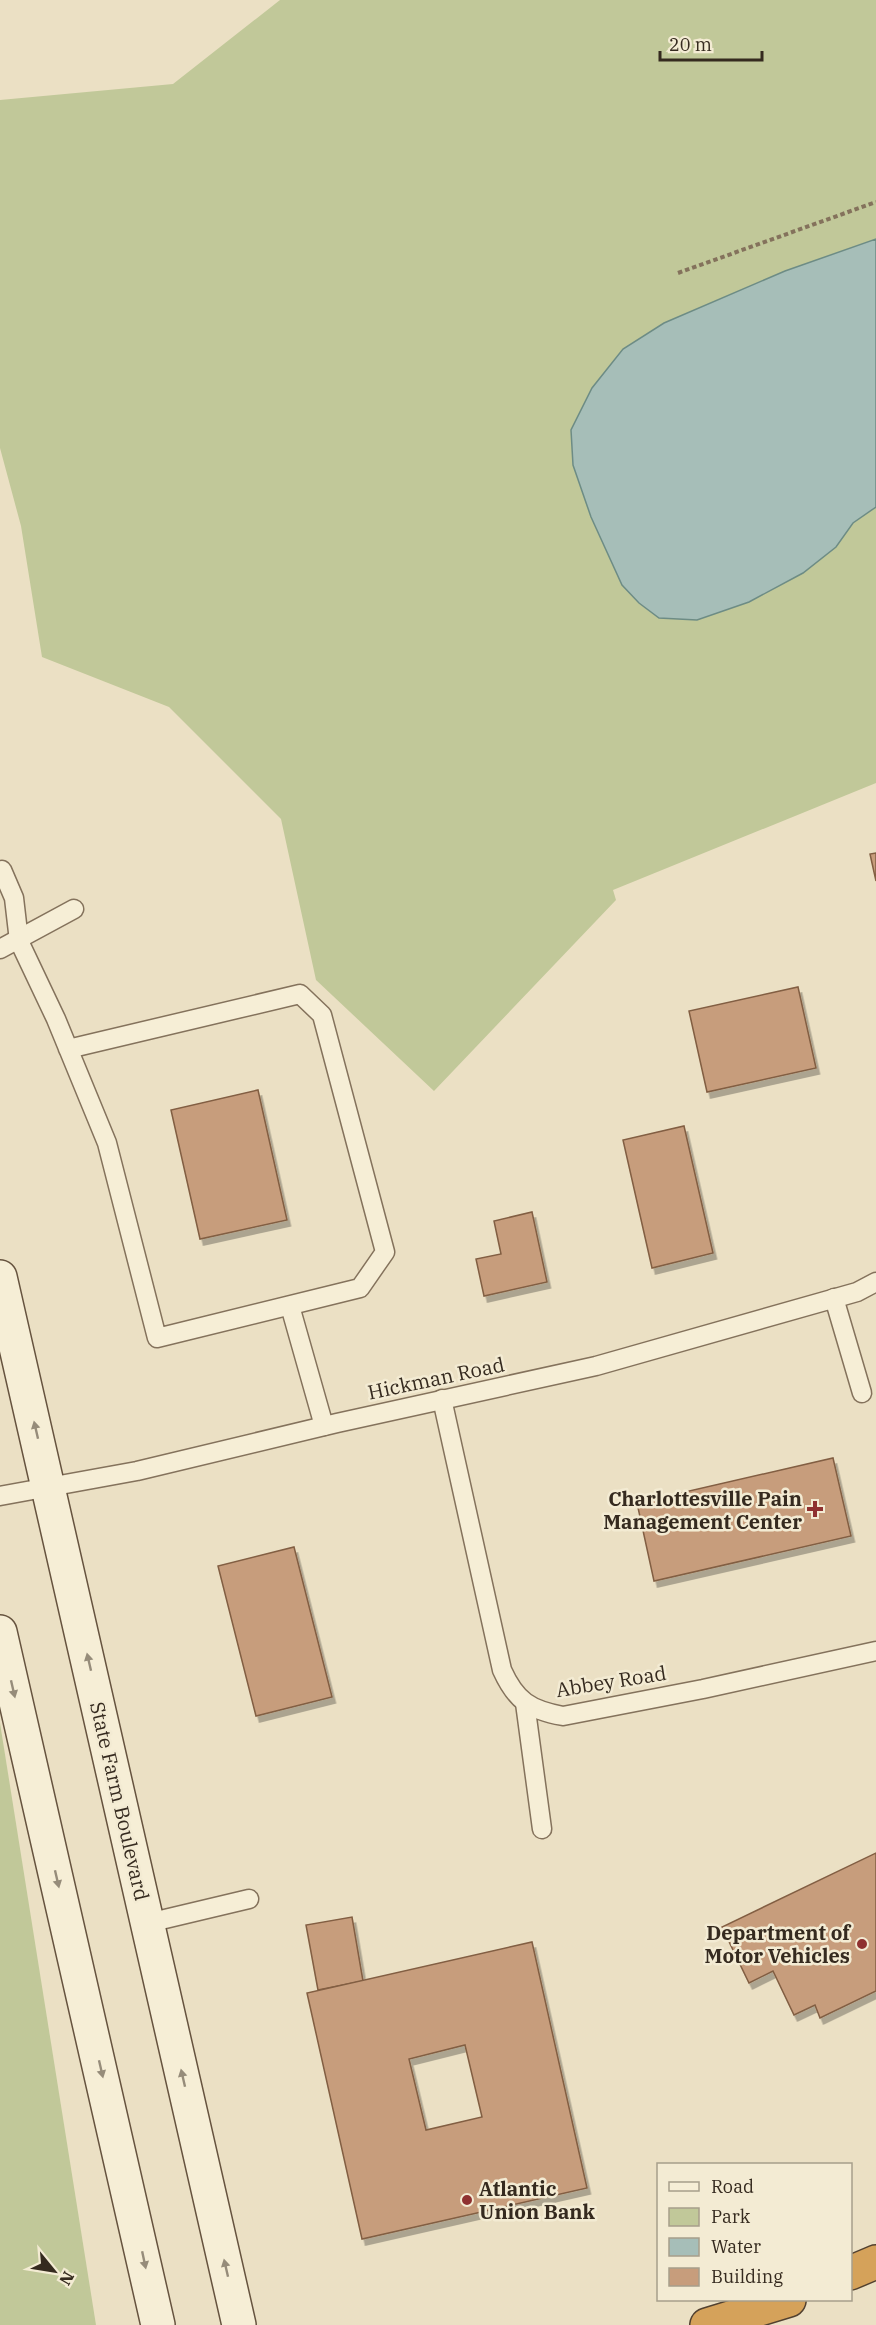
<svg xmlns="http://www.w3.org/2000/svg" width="876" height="2325" viewBox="0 0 876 2325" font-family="'IBM Plex Serif',serif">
<defs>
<filter id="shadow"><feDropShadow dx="3.5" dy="6" stdDeviation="0" flood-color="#0004"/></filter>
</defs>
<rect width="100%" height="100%" fill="#ebe0c4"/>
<g fill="#c1c899">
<path d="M280,0H876V239L785,271L664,323L623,349L571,431L573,465L591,517L622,585L639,603L749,602L803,573L836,547L853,523L876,507V783L613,890L616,900L434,1091L316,980L281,819L169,707L42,657L21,526L0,448V100L173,84Z"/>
<path d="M0,1723L96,2325H0Z"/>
</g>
<path fill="#a6beb8" stroke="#6d8c85" stroke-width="1.5" d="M876,239V507L853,523L836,547L803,573L749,602L697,620L659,618L639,603L622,585L591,517L573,465L571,430L592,388L623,349L664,323L785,271Z"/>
<g fill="#c79d7c" stroke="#825e43" stroke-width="1.5" fill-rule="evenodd" filter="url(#shadow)">
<path d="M876,853V881L870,854Z"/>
<path d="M798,987L816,1068L707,1092L689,1011Z"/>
<path d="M258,1090L287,1220L200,1239L171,1110Z"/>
<path d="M684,1126L713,1253L652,1268L623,1140Z"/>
<path d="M532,1212L547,1282L484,1296L476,1259L501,1254L494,1221Z"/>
<path d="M833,1458L851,1536L654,1581L637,1503Z"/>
<path d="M294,1547L332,1697L256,1716L218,1566Z"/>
<path d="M876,1853V1991L820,2018L815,2005L794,2015L773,1971L749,1983L722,1927Z"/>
<path d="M352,1917L363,1981L318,1990L306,1925Z"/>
<path d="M532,1942L587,2188L362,2239L307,1993ZM465,2045L482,2117L426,2130L409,2059Z"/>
</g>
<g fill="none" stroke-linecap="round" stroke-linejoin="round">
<g stroke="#84725c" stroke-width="21">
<g id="lane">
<path d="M2,870L14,898L19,941L56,1019L107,1143L157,1338L360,1288L385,1252L322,1015L300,994L68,1049"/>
<path d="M0,949L74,909"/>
<path d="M834,1298L862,1393"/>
<path d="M290,1306L324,1426"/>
<path d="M442,1399L502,1670C516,1701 530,1710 563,1716L703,1689L876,1651"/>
<path d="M0,1496L137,1471L337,1423L596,1366L857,1292L876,1282"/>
<path d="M525,1703L542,1829"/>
<path d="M148,1923L249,1899"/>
</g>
</g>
<g stroke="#66533f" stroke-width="36">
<g id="secondary">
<path d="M0,1277L239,2325"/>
<path d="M0,1632L158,2325"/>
</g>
</g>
<g stroke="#524130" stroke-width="36">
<g id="highway">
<path d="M850,2273L876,2262"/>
<path d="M707,2325L789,2300"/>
</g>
</g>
<path stroke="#84725c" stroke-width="4" stroke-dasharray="4.5 3" stroke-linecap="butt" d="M678,273L876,202"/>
<use href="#lane" stroke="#f6eed6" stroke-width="18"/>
<use href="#secondary" stroke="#f6eed6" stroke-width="33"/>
<use href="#highway" stroke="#d5a25a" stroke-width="33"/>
</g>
<defs><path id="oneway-solid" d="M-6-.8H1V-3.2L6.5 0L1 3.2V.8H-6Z" transform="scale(1.5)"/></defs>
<g fill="#968c7a">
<use href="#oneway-solid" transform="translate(36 1430) rotate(-103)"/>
<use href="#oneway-solid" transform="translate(89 1662) rotate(-103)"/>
<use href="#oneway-solid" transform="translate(13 1689) rotate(77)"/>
<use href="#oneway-solid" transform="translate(57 1879) rotate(77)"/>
<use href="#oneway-solid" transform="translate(101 2069) rotate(77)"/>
<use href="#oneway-solid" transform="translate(183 2078) rotate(-103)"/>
<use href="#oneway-solid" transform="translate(144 2260) rotate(78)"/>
<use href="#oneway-solid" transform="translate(226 2268) rotate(-103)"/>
</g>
<g fill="#8f3130" stroke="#f3ebd3" stroke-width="2">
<path d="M812 1500h6v6h6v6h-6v6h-6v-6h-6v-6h6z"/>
<circle cx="862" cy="1944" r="6"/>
<circle cx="467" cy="2200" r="6"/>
</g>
<g text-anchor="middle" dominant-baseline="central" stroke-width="5" stroke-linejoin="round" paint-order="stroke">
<g font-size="20" fill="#352a1f" stroke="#f3ebd3">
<text transform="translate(436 1378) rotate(-12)">Hickman Road</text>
<text transform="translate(611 1681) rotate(-9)">Abbey Road</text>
<text transform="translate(120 1801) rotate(77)">State Farm Boulevard</text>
</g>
<g font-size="20" font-weight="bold" fill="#352a1f" stroke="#f3ebd3" text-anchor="end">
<text x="802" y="1498">Charlottesville Pain<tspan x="802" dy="23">Management Center</tspan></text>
<text x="850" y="1932">Department of<tspan x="850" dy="23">Motor Vehicles</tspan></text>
<text x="479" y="2188" text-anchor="start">Atlantic<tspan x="479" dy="23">Union Bank</tspan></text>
</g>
</g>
<rect x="657" y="2163" width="195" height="138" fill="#f3ebd3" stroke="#a79e8b" stroke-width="1.5"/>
<rect x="669" y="2182" width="30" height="9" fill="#f6eed6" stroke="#a79e8b" stroke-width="1.5"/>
<text x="711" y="2193" font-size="18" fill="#352a1f">Road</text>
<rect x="669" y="2208" width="30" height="18" fill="#c1c899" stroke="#a79e8b" stroke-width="1.5"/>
<text x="711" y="2223" font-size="18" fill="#352a1f">Park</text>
<rect x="669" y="2238" width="30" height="18" fill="#a6beb8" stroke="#a79e8b" stroke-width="1.5"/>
<text x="711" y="2253" font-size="18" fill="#352a1f">Water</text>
<rect x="669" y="2268" width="30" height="18" fill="#c79d7c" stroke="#a79e8b" stroke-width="1.5"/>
<text x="711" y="2283" font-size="18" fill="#352a1f">Building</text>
<g transform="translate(54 2271) rotate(120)" stroke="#f3ebd3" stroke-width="4.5" paint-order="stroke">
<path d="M0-4.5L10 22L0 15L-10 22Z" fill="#352a1f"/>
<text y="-9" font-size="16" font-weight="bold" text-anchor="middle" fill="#352a1f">N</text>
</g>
<path d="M660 51v9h102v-9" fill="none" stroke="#352a1f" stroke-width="3"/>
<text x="669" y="51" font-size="18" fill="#352a1f" stroke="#f3ebd3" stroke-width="4.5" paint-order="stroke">20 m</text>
</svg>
